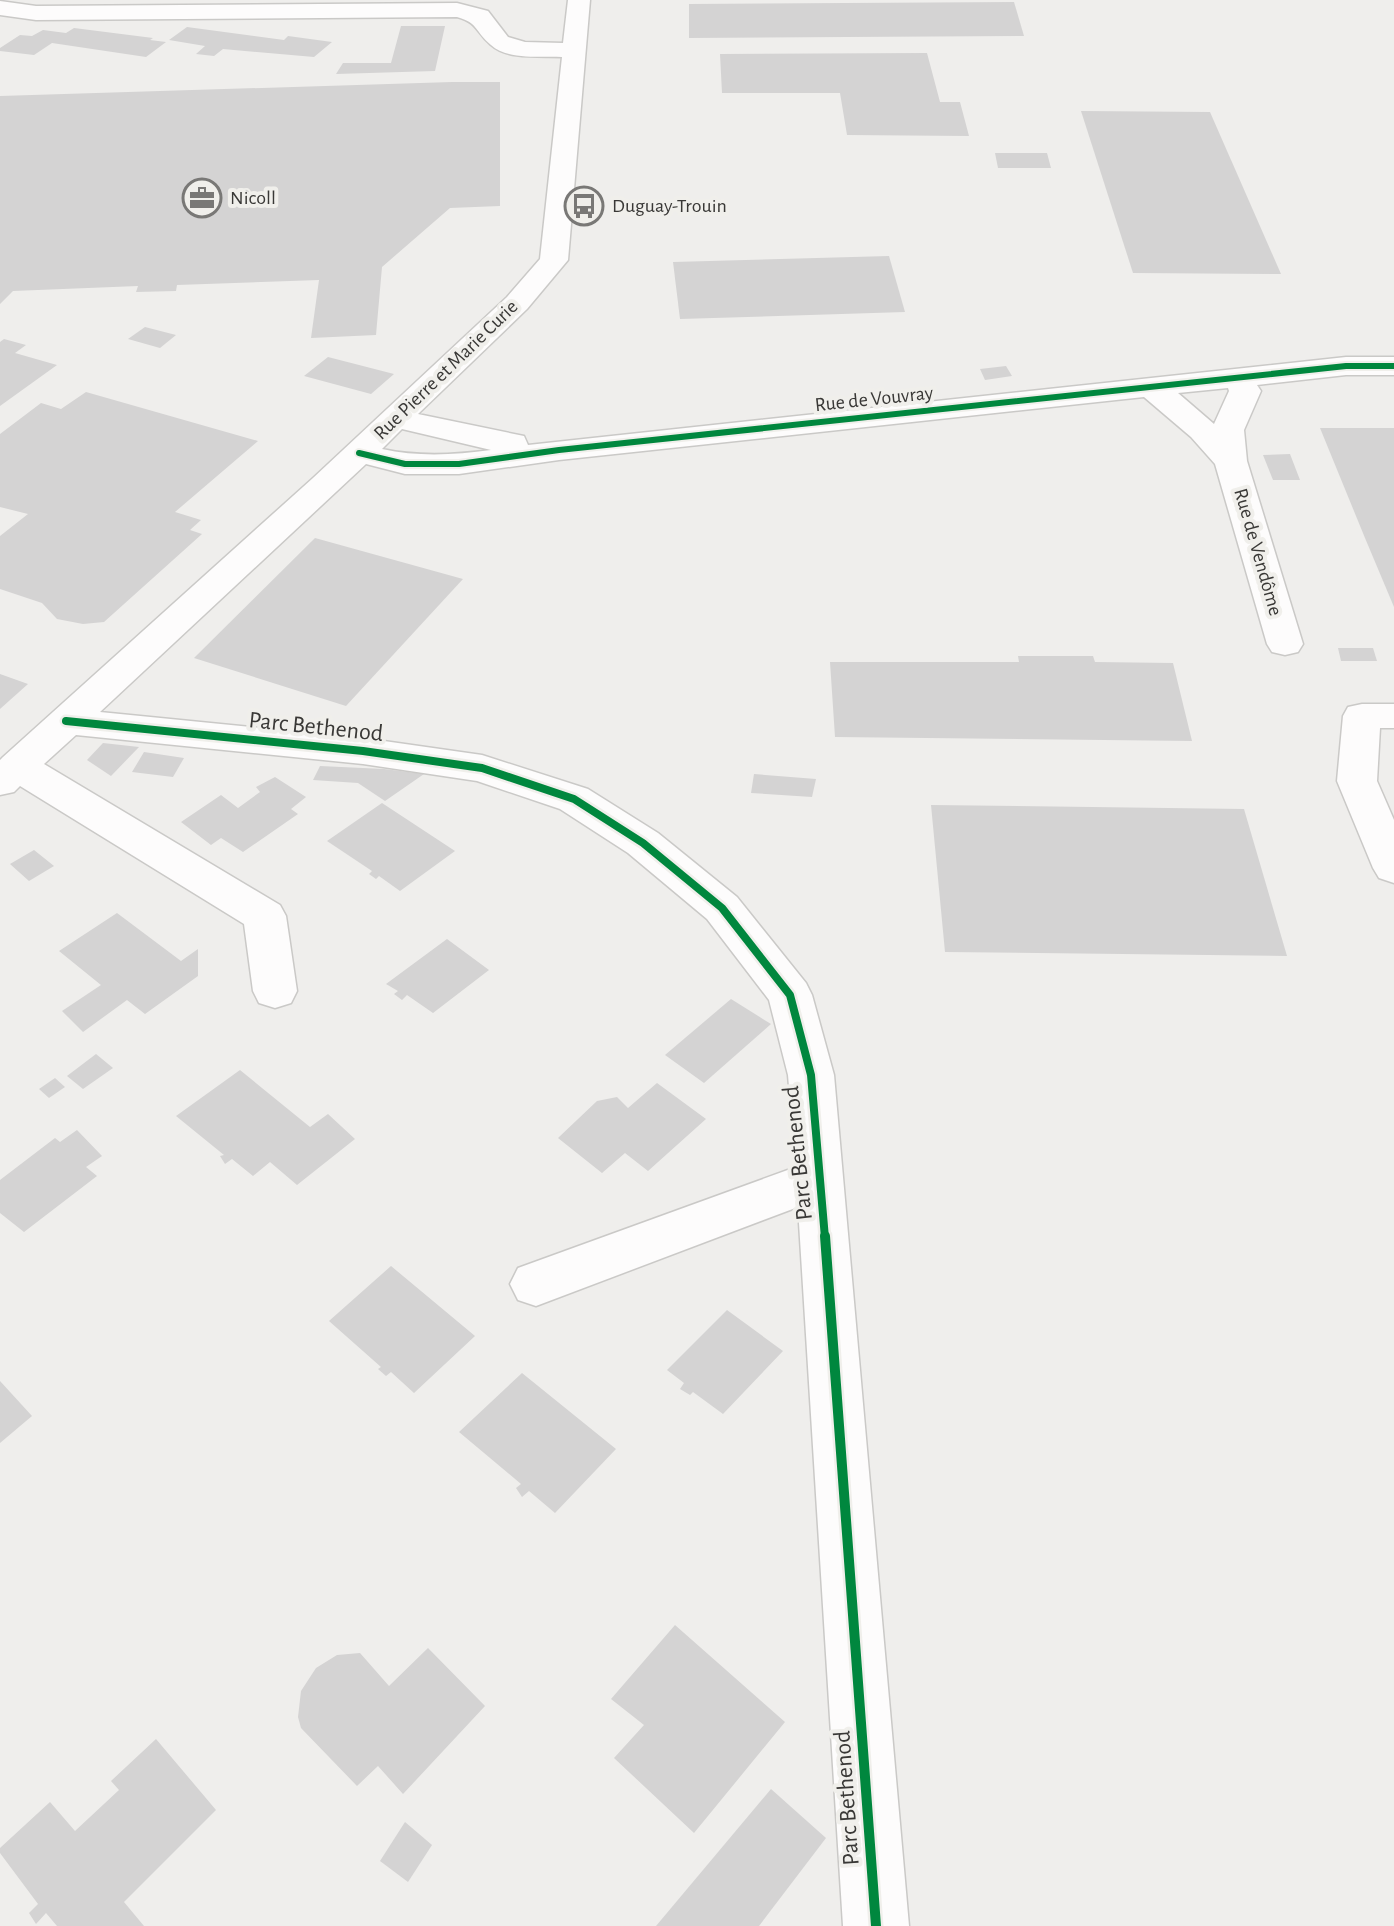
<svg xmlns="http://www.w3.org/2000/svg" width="1394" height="1926" viewBox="0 0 1394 1926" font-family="'Alegreya Sans',sans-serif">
<rect width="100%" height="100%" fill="#efeeec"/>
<g fill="#d4d3d3">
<path d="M1014,2L1024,36L689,38V4Z"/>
<path d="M401,26H445L435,71L336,74L343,63H391Z"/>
<path d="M187,27L284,40L288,36L332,42L314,57L223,49L214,56L196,54L205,46L169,40Z"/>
<path d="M74,28L153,38L150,40L166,42L146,57L52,43L34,55L0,51V48L20,35L32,36L43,30L66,33Z"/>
<path d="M927,53L940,102H960L969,136L847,135L840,93H722L720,54Z"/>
<path d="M452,82H500V206L450,208L382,267L376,335L311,338L319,280L177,285L176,291L136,292L138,286L13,291L0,304V96Z"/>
<path d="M1081,111L1210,112L1281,274L1133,273Z"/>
<path d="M995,153H1047L1051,168H998Z"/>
<path d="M889,256L905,312L680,319L673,262Z"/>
<path d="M145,327L176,335L160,348L128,339Z"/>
<path d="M4,339L26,345L15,353L57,365L0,406V342Z"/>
<path d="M328,357L394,374L371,394L304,376Z"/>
<path d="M1006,366L1012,376L985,380L980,369Z"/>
<path d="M86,392L258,441L175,512L201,520L190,530L202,534L104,622L83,624L57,619L42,603L0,589V536L28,514L0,507V434L41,403L61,409Z"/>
<path d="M1320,428H1394V607L1365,538Z"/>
<path d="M1290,454L1300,480H1273L1263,455Z"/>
<path d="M315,538L463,579L346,706L194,658Z"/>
<path d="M1338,648H1373L1377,661H1341Z"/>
<path d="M1018,656H1093L1095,662L1173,663L1192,741L835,737L830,662H1019Z"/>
<path d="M0,674L28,684L0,709Z"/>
<path d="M103,743L139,747L111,776L87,760Z"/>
<path d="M144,752L184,758L173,777L132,772Z"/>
<path d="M320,766L384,769L424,774L385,801L358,783L313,780Z"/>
<path d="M754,774L816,779L812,797L751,793Z"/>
<path d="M275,777L306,797L291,809L298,814L243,852L221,838L211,845L181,822L221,795L238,808L260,792L256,787Z"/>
<path d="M382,803L455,851L400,891L379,876L376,879L369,874L372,871L327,841Z"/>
<path d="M931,805L1244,809L1287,956L945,952Z"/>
<path d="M34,850L54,866L29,881L10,864Z"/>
<path d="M117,913L181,961L198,949V976L145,1014L127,1000L83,1032L62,1011L101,985L59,951Z"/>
<path d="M447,939L489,970L433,1013L407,995L402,1000L394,994L398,991L386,984Z"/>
<path d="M731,999L771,1024L704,1083L665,1055Z"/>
<path d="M96,1054L113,1068L83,1089L67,1076Z"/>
<path d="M240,1070L310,1127L328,1114L355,1139L297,1185L270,1162L253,1176L232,1159L225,1164L220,1156L224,1155L176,1116Z"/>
<path d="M55,1078L65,1087L49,1098L39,1089Z"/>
<path d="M657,1083L706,1119L648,1171L625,1153L602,1173L558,1138L597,1101L617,1097L628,1108Z"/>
<path d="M77,1130L102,1156L86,1167L97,1176L24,1232L0,1213V1180L55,1138L60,1142Z"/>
<path d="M391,1266L475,1336L414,1393L391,1372L386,1376L378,1369L381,1367L329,1321Z"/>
<path d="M727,1310L783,1351L723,1414L693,1392L690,1395L680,1389L684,1383L667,1370Z"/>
<path d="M522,1373L616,1449L555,1513L529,1491L522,1497L516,1488L521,1484L459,1432Z"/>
<path d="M0,1381L32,1416L0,1443Z"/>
<path d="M675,1625L785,1722L694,1833L614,1758L644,1725L611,1699Z"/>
<path d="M428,1648L485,1706L403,1794L378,1766L357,1786L301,1728L298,1717L301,1691L316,1668L337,1655L360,1653L389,1686Z"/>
<path d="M156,1739L216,1810L124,1902L144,1926H57L46,1913L36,1924L29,1913L38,1904L0,1853V1848L50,1802L75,1831L119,1790L111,1781Z"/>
<path d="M771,1789L826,1838L759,1926H656Z"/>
<path d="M405,1822L432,1845L408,1882L380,1861Z"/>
</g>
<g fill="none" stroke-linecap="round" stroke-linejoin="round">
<g stroke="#cac9c7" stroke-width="3">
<g id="minor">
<path d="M568,0H590L568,260L527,309L418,414L524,436L528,445L1346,357H1394V375H1346L1257,385L1261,391L1244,430L1247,461L1303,644L1298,652L1285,655L1272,652L1267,644L1215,464L1191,437L1144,397L559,460L459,474H405L366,464L100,712L363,738L482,755L588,789L658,833L737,897L806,983L812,995L834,1075L909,1926H843L798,1207L536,1306L518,1300L510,1284L518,1268L796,1167L788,1075L769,1000L707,919L628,853L560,809L477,781L363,764L76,735L44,764L280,905L286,916L297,991L291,1003L275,1008L259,1003L253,991L244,924L20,786L14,792L0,795V760L3,757L313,478L507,297L540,259L562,57C541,56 507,60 491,45C475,32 479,23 457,17L36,20L0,15V1L36,6L457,3L488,11L508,37L525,42L563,43ZM1228,388L1229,391L1214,424L1178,393ZM402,429L491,450C454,455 418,457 382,449Z"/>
<path d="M1362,704H1394V728H1380L1377,781L1394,820V883L1379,878L1373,868L1337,781L1343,716L1348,707Z"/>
</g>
</g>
<use href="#minor" fill="#fdfcfc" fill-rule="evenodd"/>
<g stroke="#f0efeb" stroke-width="10">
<path id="cycleway-far2" d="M359,453L405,464H459L559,450L1346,366H1394"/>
</g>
<g stroke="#f0efeb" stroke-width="13">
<path id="cycleway-far1" d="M66,721L363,751L482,768L574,799L643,843L722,908L790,995L811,1075L825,1238"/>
</g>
<g stroke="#f0efeb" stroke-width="15">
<path id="cycleway" d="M825,1236L876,1926"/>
</g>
<use href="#cycleway-far2" stroke="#00873e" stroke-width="6"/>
<use href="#cycleway-far1" stroke="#00873e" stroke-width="8"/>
<use href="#cycleway" stroke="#00873e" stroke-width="10"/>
</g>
<defs>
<g id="office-ring" transform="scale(2)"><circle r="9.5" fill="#f0efeb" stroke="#797876" stroke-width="1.5"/><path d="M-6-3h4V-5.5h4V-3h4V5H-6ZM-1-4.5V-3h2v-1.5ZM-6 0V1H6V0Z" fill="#797876"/></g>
<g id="bus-ring" transform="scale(2)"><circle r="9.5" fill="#f0efeb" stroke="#797876" stroke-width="1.5"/><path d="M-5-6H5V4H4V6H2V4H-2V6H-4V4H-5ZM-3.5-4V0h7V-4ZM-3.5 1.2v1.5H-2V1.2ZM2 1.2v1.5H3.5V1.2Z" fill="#797876"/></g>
</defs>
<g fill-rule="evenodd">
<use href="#office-ring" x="202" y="198"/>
<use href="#bus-ring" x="584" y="206"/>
</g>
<g text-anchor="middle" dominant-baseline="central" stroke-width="8" stroke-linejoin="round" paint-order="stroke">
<g font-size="20" fill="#393836" stroke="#f0efeb" text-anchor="start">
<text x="230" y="198">Nicoll</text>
<text x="612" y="206">Duguay-Trouin</text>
</g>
<g font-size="20" fill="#393836" stroke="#f0efeb">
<text transform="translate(446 370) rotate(-44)">Rue Pierre et Marie Curie</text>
<text transform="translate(874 399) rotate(-6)">Rue de Vouvray</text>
<text transform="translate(1258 552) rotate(74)">Rue de Vendôme</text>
</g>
<g font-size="24" fill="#393836" stroke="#f0efeb">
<text transform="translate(316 727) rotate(6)">Parc Bethenod</text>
<text transform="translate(798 1153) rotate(-96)">Parc Bethenod</text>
<text transform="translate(847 1798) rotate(-94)">Parc Bethenod</text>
</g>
</g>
</svg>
